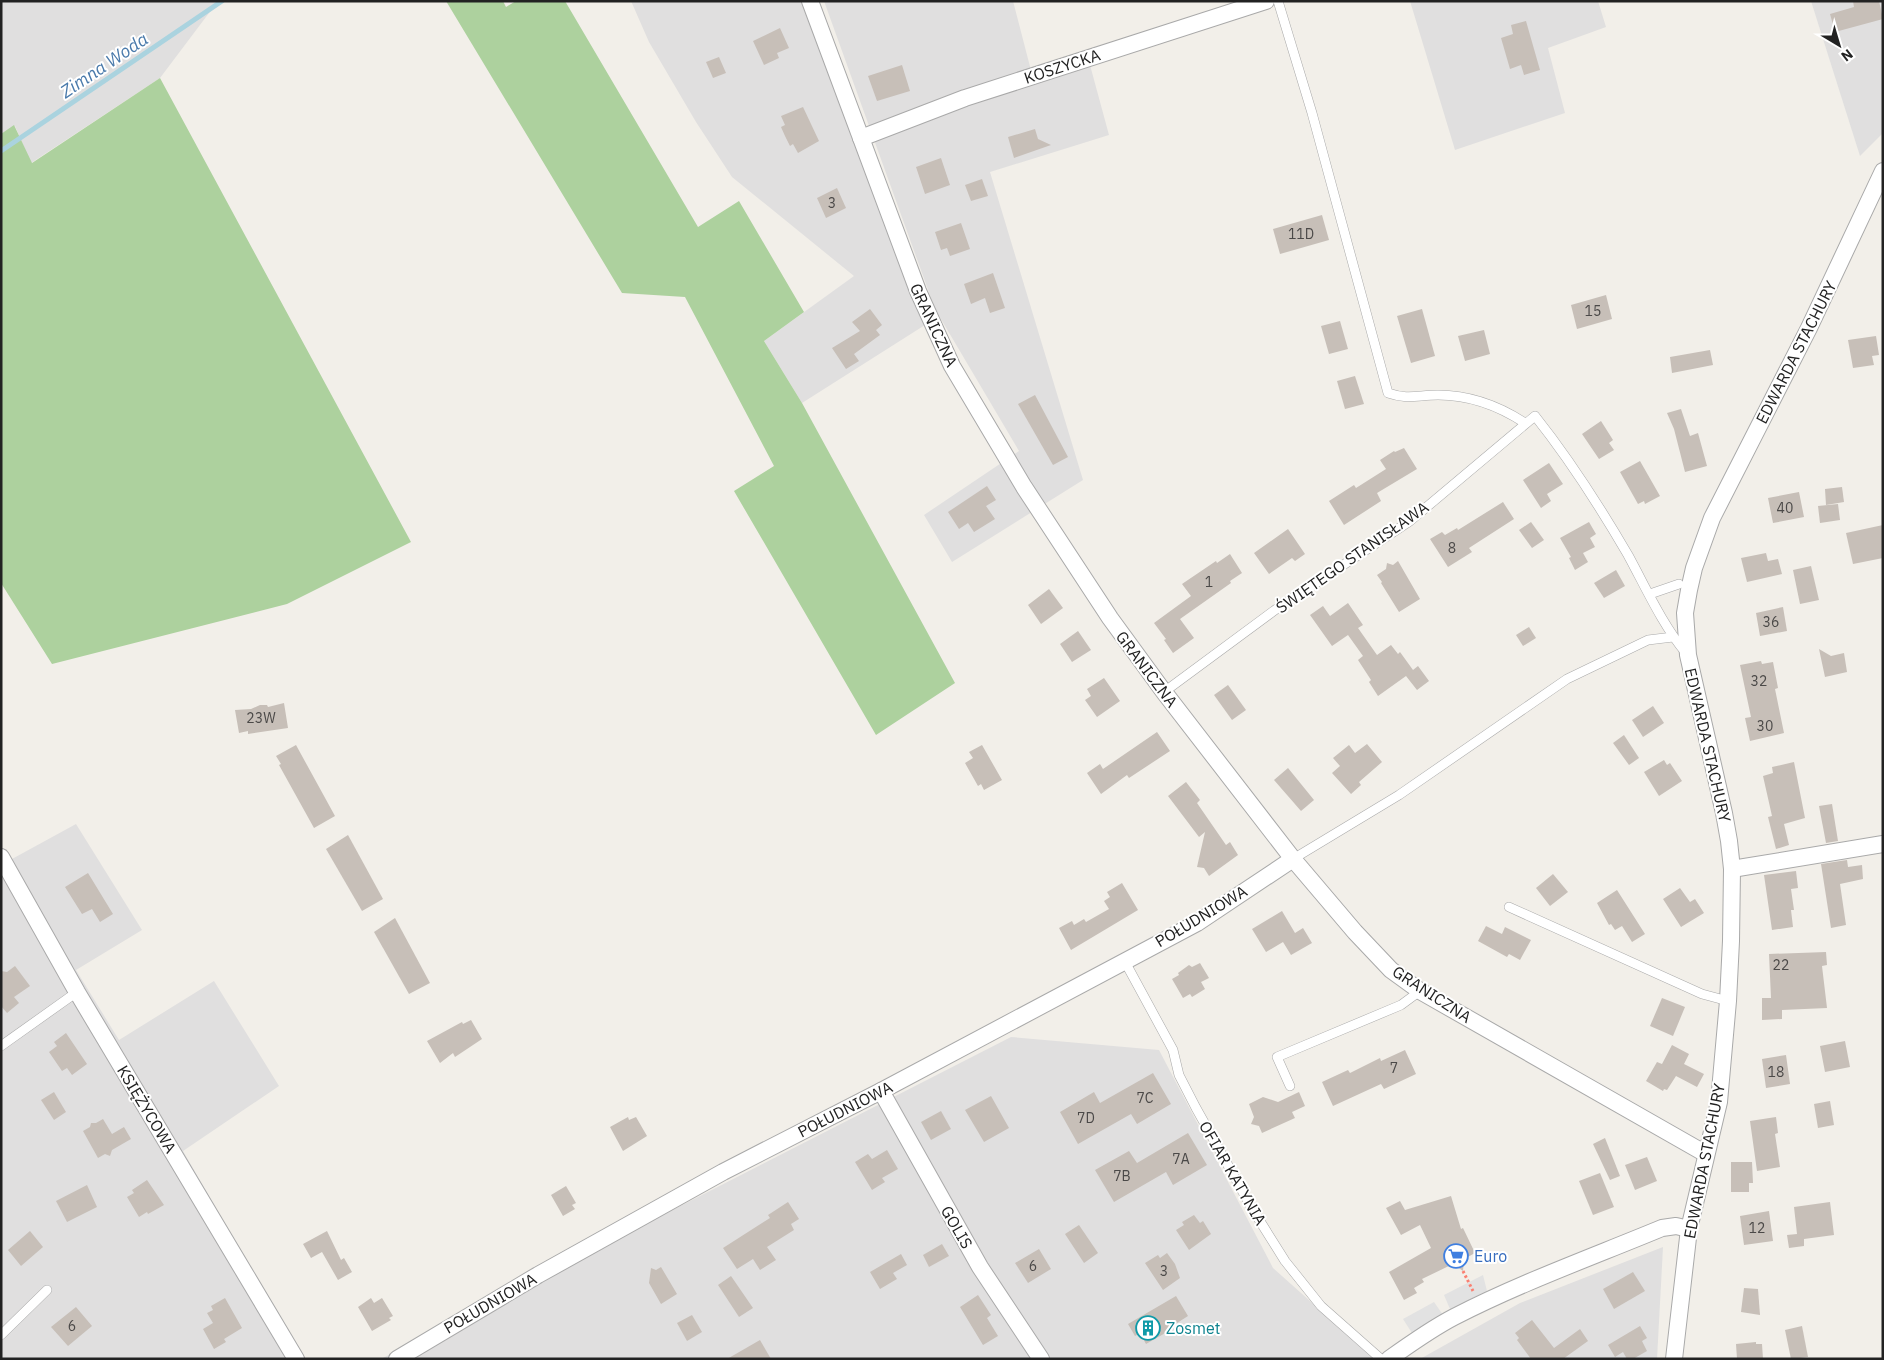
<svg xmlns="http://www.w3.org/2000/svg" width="1884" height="1360" viewBox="0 0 1884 1360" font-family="'IBM Plex Sans',sans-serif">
<rect width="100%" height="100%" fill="#f2efe9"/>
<g fill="#e0dfdf">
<path d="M1,1H218L160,78L31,163L15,126L1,134Z"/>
<path d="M631,1H802L925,325L802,403L764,341L854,276L732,177L696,122L649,42Z"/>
<path d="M824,1H1013L1034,82L1090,65L1109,135L990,172L1083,480L952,562L924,515L1019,451L935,309Z"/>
<path d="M1410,1H1598L1606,27L1548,48L1565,113L1455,150Z"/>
<path d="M1811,1H1883V133L1860,156Z"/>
<path d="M76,824L142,930L76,970L119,1040L214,981L279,1086L183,1151L303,1359H1V865Z"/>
<path d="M1011,1037L1159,1050L1273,1268L1375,1359H381Z"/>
<path d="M1663,1247L1657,1359H1420L1520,1303Z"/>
</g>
<g fill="#add19e">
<path d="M446,1H503L506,7L516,1H565L698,227L739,201L804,312L764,341L802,403L955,683L876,735L734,491L774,466L685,297L622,293Z"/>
<path d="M160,78L411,542L287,604L52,664L1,583V134L14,125L32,163Z"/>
</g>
<g fill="#e2e2e2">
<path d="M1483,1275L1487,1291L1450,1309L1444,1295Z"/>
<path d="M1434,1302L1443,1315L1412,1333L1403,1319Z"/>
</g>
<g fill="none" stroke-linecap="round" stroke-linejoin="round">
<path stroke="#aad3df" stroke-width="5" d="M1,151L222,1"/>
</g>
<g fill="#c7bfb8">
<path d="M1853,1H1879L1883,19L1835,32L1830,14L1854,7Z"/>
<path d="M1526,21L1540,70L1524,75L1521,65L1510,69L1501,38L1513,34L1511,25Z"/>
<path d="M780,28L789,48L777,53L779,58L764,65L753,41Z"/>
<path d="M719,57L726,73L713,78L706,62Z"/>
<path d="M902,65L910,91L877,101L868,76Z"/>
<path d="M803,107L819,141L798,153L793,144L790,146L785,136L781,127L785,125L781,116Z"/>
<path d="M1035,129L1038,139L1051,145L1014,158L1008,137Z"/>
<path d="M941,158L950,185L925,194L916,167Z"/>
<path d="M982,179L988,196L971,201L965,185Z"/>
<path d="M837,188L846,208L826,218L817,198Z"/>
<path d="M1322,215L1329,240L1280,254L1273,229Z"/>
<path d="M961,223L970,249L950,256L947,248L941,250L935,232Z"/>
<path d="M993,273L1005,308L990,313L985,298L971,304L964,284Z"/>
<path d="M1606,295L1612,319L1577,329L1571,305Z"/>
<path d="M870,309L882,325L876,330L880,335L854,354L859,361L846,369L832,348L860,331L852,322Z"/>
<path d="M1422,309L1435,356L1411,363L1397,316Z"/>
<path d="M1340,321L1348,349L1329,354L1321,326Z"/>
<path d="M1484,330L1490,354L1465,361L1458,336Z"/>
<path d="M1876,336L1879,355L1872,356L1874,365L1853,368L1848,340Z"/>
<path d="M1710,350L1713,365L1672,373L1670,357Z"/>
<path d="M1355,376L1364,404L1345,409L1337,381Z"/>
<path d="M1035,395L1068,457L1053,465L1018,404Z"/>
<path d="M1681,409L1690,436L1698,433L1707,466L1685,472L1674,429L1667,413Z"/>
<path d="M1601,421L1613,440L1609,443L1614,450L1599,459L1582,434Z"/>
<path d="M1404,448L1417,469L1377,493L1381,501L1344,525L1329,501L1354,485L1356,488L1386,469L1380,460L1394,451L1395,452Z"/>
<path d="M1640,461L1660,496L1645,504L1644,501L1638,504L1620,472Z"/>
<path d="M1549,463L1563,484L1547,494L1551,501L1541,508L1523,480Z"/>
<path d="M987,486L996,500L986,506L995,519L974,532L968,523L959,529L948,512Z"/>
<path d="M1842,487L1844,502L1826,505L1825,489Z"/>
<path d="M1799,492L1804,517L1773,523L1768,498Z"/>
<path d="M1503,502L1514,519L1469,548L1472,552L1448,567L1430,539L1442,532L1445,535L1457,528L1458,530Z"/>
<path d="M1838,504L1840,520L1820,523L1818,506Z"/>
<path d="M1531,522L1544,540L1532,548L1519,530Z"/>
<path d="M1589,522L1596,534L1590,538L1595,547L1583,553L1588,562L1575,570L1569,558L1571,557L1560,538Z"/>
<path d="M1883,525V558L1853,564L1846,533Z"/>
<path d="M1288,529L1305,554L1295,561L1292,558L1269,574L1254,553Z"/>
<path d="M1766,553L1768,561L1778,559L1782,574L1747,582L1741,558Z"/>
<path d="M1230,554L1242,573L1230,581L1231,583L1180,619L1194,638L1173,653L1164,640L1166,639L1154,623L1191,596L1182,584L1216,561L1217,563Z"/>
<path d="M1398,561L1420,599L1399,612L1381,583L1382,582L1377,575L1386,569L1387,563L1393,565Z"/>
<path d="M1811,566L1819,600L1800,604L1793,570Z"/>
<path d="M1616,570L1625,586L1604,598L1594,583Z"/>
<path d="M1049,589L1063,608L1041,624L1028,605Z"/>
<path d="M1348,603L1363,625L1358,628L1377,655L1391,645L1398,654L1400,652L1413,670L1418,666L1429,681L1417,690L1406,676L1378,696L1369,682L1371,680L1358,660L1363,656L1348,635L1332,646L1310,615L1323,606L1330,616Z"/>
<path d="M1783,607L1787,631L1760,636L1756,613Z"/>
<path d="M1529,627L1536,638L1523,646L1516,635Z"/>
<path d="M1078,631L1091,650L1072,662L1060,644Z"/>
<path d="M1819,649L1831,656L1844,653L1847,672L1825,677Z"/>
<path d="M1761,661L1762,664L1773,662L1778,688L1775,689L1784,733L1750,741L1745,718L1751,717L1740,665Z"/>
<path d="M1104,678L1120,701L1097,717L1085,700L1091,696L1087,689Z"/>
<path d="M1228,685L1246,710L1232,720L1214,695Z"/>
<path d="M284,703L288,728L248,734V731L239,733L235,710L251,709L260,705H267L268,707Z"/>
<path d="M1653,706L1664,723L1643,737L1632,720Z"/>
<path d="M1157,732L1170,751L1129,778L1127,775L1101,794L1087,773L1100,764L1103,769Z"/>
<path d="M1624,735L1639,758L1629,765L1613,743Z"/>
<path d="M1367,744L1382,762L1359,782L1361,785L1351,794L1332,773L1340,766L1333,758L1349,745L1355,753Z"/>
<path d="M296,745L335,816L314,828L279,765L281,764L276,756Z"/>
<path d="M982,745L1002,780L984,790L981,784L978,786L965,763L973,758L969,752Z"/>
<path d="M1664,760L1667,765L1670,763L1682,781L1659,796L1644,772Z"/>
<path d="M1794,762L1805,818L1784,824L1789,845L1776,849L1768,817L1772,816L1763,776L1773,773L1772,767Z"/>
<path d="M1288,768L1314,800L1301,811L1274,780Z"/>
<path d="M1186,782L1200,800L1197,803L1226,845L1230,842L1238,855L1209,876L1204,868L1197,867L1205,832L1199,837L1168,796Z"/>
<path d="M1832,804L1838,841L1826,843L1819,806Z"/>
<path d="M348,835L383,899L362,911L326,849Z"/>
<path d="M1847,860L1848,867L1862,865L1863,879L1840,884L1846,925L1831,928L1821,864Z"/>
<path d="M1796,871L1798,888L1791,889L1794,910H1791L1793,927L1772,930L1764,875Z"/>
<path d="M88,873L113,914L100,922L92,909L82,914L65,887Z"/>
<path d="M1553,874L1568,892L1550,906L1536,888Z"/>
<path d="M1122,883L1138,910L1071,950L1059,928L1072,921L1074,925L1084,919L1086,922L1109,909L1104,901L1110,897L1107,892Z"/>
<path d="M1680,888L1690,902L1695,899L1704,913L1681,927L1663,899Z"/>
<path d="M1617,890L1645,934L1632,942L1622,926L1615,930L1611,924L1609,925L1597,903Z"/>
<path d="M1282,911L1295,933L1303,928L1312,943L1291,955L1283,942L1266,952L1252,929Z"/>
<path d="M395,918L430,983L409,994L374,932Z"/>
<path d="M1486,926L1502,934L1505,927L1531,940L1520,960L1509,954L1507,957L1478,941Z"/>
<path d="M1826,952L1827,965L1822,966L1827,1008L1782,1010V1019L1762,1020V998H1771L1769,954Z"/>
<path d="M1200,963L1209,978L1201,982L1205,989L1192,997L1190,994L1183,998L1172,979L1179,975L1178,973L1189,965L1192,967Z"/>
<path d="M15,966L30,986L14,997L19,1003L7,1013L1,1006V971L7,972Z"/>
<path d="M1662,998L1685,1007L1673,1036L1650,1026Z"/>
<path d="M471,1020L482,1039L455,1057L453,1053L440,1063L427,1041L462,1022L463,1024Z"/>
<path d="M66,1033L87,1064L72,1075L67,1068L62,1071L49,1052L57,1046L54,1042Z"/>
<path d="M1845,1041L1850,1067L1825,1072L1820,1046Z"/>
<path d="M1672,1045L1689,1054L1684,1064L1704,1074L1697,1087L1676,1076L1667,1090L1664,1089L1663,1091L1646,1081L1657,1062L1662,1064Z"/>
<path d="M1405,1050L1416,1074L1384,1089L1381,1084L1333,1106L1322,1082L1348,1070L1350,1073L1380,1058L1381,1061Z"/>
<path d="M1786,1055L1790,1084L1766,1088L1762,1059Z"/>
<path d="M1153,1073L1171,1104L1137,1124L1131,1114L1078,1144L1060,1112L1094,1092L1100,1103Z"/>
<path d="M54,1092L66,1112L54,1120L41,1100Z"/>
<path d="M1299,1092L1305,1106L1292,1112L1295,1118L1262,1133L1259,1126L1251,1124L1254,1117L1249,1104L1263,1097L1278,1102Z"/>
<path d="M991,1096L1009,1128L984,1142L965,1110Z"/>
<path d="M1830,1101L1834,1125L1818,1128L1814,1104Z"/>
<path d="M941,1111L951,1129L931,1140L921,1122Z"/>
<path d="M628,1117L629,1120L636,1117L647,1136L623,1151L610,1127Z"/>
<path d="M1776,1117L1778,1133L1775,1134L1780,1167L1757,1171L1750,1121Z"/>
<path d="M103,1119L112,1134L124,1127L131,1139L112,1150L110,1156L105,1154L98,1158L83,1131L90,1127L91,1123H96Z"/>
<path d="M1188,1133L1207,1165L1173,1185L1166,1172L1114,1202L1095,1170L1129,1151L1137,1163Z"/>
<path d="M1605,1138L1620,1176L1610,1180L1593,1144Z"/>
<path d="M887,1150L898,1169L882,1178L885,1182L872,1190L855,1162L868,1154L872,1159Z"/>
<path d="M1647,1157L1657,1181L1635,1190L1625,1165Z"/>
<path d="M1731,1162H1752L1753,1183H1749V1192H1731Z"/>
<path d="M1600,1173L1614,1207L1593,1215L1579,1181Z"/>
<path d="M147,1180L164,1205L148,1214L147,1212L139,1217L127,1197L134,1193L132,1190Z"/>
<path d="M87,1185L97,1207L67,1222L56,1201Z"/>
<path d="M566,1186L576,1203L572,1205L575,1209L563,1216L551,1195Z"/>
<path d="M1451,1196L1461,1229L1463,1228L1475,1253L1464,1259L1463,1271L1453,1264L1422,1279L1424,1282L1414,1288L1417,1293L1404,1300L1389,1272L1431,1248L1420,1225L1401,1235L1386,1208L1400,1201L1405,1210Z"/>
<path d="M788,1202L799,1219L791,1224L794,1230L767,1247L776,1260L760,1270L753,1259L737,1269L723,1248L770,1218L768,1215Z"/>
<path d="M1830,1202L1834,1235L1804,1239V1246L1789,1248L1787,1235L1797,1234L1794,1207Z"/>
<path d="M1769,1211L1773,1241L1744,1245L1740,1216Z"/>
<path d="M1194,1215L1200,1223L1203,1221L1211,1234L1189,1250L1176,1230L1184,1225L1182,1222Z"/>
<path d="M1079,1225L1098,1253L1084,1263L1065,1234Z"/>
<path d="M30,1231L43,1247L21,1266L8,1250Z"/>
<path d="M327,1231L341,1260L344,1258L352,1272L338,1280L322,1252L311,1258L303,1244Z"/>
<path d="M942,1244L949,1256L929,1267L923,1255Z"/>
<path d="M1039,1249L1051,1269L1028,1283L1015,1263Z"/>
<path d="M1167,1253L1175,1264L1180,1278L1163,1290L1145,1263L1158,1255L1160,1258Z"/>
<path d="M901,1254L907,1265L893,1273L897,1279L880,1289L870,1272Z"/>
<path d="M661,1267L677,1294L661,1304L649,1283L651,1268L656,1270Z"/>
<path d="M1633,1272L1645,1291L1614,1309L1603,1289Z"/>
<path d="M731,1276L753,1308L739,1317L718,1285Z"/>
<path d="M1744,1288L1758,1289L1760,1315L1741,1312Z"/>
<path d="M978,1295L991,1315L987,1318L998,1336L983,1345L960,1307Z"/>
<path d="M1176,1296L1188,1316L1166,1330L1167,1332L1146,1344L1140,1333L1135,1336L1128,1324Z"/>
<path d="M225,1298L242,1328L224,1339L226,1342L214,1349L203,1329L213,1323L207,1313L213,1310L211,1306Z"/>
<path d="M371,1298L374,1303L382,1298L393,1316L389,1318L391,1320L372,1331L358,1307Z"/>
<path d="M76,1307L92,1326L68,1346L51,1327Z"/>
<path d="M692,1315L702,1332L687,1341L677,1323Z"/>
<path d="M1532,1320L1554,1348L1580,1329L1588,1341L1563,1359H1531L1517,1340L1519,1338L1515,1333Z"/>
<path d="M1640,1326L1647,1338L1642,1341L1647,1351L1633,1359H1627L1623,1352L1615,1357L1608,1345Z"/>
<path d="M1802,1326L1808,1357L1791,1359L1785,1330Z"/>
<path d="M760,1340L771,1359H727Z"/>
<path d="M1756,1342V1344H1762L1763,1359H1737L1736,1344Z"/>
</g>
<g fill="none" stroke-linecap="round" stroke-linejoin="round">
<g stroke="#a9a9a9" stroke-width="10">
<g id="service">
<path d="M1278,1L1312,113L1388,393C1408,400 1418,395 1438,395C1469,395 1499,406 1525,423"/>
<path d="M1650,594L1679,584"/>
<path d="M1164,692L1275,610L1410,521L1535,416C1570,460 1600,507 1628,555C1646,588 1662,624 1686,653"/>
<path d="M1293,859L1399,795L1567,679L1648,640L1673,637"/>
<path d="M1509,907L1702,994L1728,1001"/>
<path d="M1124,960L1173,1050L1179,1075L1196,1108L1253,1210L1285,1261L1321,1306L1381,1359"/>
<path d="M1,1046L77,992"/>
<path d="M1290,1086L1277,1057L1401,1005L1420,991"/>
<path d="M1,1335L47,1290"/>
</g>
</g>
<g stroke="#a9a9a9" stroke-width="18">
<g id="minor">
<path d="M810,1L918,291L952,366L1024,487L1110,618L1164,692L1293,859L1355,932L1391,970L1420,991L1706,1154"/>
<path d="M861,138L965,98L1266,1"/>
<path d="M1,857L77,992L296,1359"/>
<path d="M1732,869L1883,844"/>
<path d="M881,1091L980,1267L1041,1359"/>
<path d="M397,1359L538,1275L723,1172L881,1091L1197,923L1293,859"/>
<path d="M1389,1359C1410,1344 1431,1329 1454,1317C1520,1283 1592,1257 1662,1228L1676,1226L1689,1229"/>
<path d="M1674,1359L1689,1229L1719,1102L1728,1001L1731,941L1732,869L1729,841L1724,813L1688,655L1685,613L1689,590L1694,568L1712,518L1809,328L1883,171"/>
</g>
</g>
<path stroke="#fa8072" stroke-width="3" stroke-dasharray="2.5 2.5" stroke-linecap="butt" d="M1463,1271L1473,1291"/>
<use href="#service" stroke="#fff" stroke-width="9"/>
<use href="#minor" stroke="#fff" stroke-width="16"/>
</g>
<defs>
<g id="supermarket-ring" transform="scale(1.25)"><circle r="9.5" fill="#fff" stroke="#3f7fe0" stroke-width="1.5"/><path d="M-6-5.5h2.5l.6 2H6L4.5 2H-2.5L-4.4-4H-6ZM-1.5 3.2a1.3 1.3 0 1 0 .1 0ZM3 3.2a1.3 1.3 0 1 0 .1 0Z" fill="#3f7fe0"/></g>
<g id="building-ring" transform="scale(1.25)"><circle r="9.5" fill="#fff" stroke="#0f9aa8" stroke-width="1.5"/><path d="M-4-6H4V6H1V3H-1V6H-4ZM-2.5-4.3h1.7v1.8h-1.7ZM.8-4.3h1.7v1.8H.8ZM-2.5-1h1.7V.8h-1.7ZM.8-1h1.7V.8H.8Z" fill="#0f9aa8"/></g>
</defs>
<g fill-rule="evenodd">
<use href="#supermarket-ring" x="1456" y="1256"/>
<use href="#building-ring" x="1148" y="1328"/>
</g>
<g text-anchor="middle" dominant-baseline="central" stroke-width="4" stroke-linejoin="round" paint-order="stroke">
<g font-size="14" fill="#4b4948">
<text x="832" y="203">3</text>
<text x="1301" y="234">11D</text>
<text x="1593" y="311">15</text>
<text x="1785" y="508">40</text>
<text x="1452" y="548">8</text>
<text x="1209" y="582">1</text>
<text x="1771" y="622">36</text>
<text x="1759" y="681">32</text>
<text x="261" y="718">23W</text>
<text x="1765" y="726">30</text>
<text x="1781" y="965">22</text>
<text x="1394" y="1068">7</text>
<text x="1776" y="1072">18</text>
<text x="1145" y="1098">7C</text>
<text x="1086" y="1118">7D</text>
<text x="1181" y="1159">7A</text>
<text x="1122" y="1176">7B</text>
<text x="1757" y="1228">12</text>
<text x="1033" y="1266">6</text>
<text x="1164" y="1271">3</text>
<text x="72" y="1326">6</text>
</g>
<g font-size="16" fill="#222" stroke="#fff">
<text transform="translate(1062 66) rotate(-18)">KOSZYCKA</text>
<text transform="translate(934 325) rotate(65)">GRANICZNA</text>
<text transform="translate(1796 352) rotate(-63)">EDWARDA STACHURY</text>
<text transform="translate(1352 557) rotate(-35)">ŚWIĘTEGO STANISŁAWA</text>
<text transform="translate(1147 669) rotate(53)">GRANICZNA</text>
<text transform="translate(1708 745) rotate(77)">EDWARDA STACHURY</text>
<text transform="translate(1201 916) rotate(-31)">POŁUDNIOWA</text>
<text transform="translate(1432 994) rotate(33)">GRANICZNA</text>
<text transform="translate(147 1109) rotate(59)">KSIĘŻYCOWA</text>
<text transform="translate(845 1109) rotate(-27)">POŁUDNIOWA</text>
<text transform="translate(1704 1161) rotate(-79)">EDWARDA STACHURY</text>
<text transform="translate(1233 1173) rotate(60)">OFIAR KATYNIA</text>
<text transform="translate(957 1227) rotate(60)">GOLIS</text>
<text transform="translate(490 1303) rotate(-30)">POŁUDNIOWA</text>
</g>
<g font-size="16" fill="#366cbe" stroke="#fff" text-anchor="start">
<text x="1474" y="1256">Euro</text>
</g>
<g font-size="16" fill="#0d838f" stroke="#fff" text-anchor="start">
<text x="1166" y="1328">Zosmet</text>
</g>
<g font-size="18" font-style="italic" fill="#4a7aab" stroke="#fff">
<text transform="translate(104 65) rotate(-34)">Zimna Woda</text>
</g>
</g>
<rect width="1884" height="1360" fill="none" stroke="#222222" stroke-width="5"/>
<g transform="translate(1839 45) rotate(142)" stroke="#ffffff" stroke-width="4" paint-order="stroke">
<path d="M0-4L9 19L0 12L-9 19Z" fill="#222222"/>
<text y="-8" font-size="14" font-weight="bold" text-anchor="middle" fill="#222222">N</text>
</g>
</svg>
